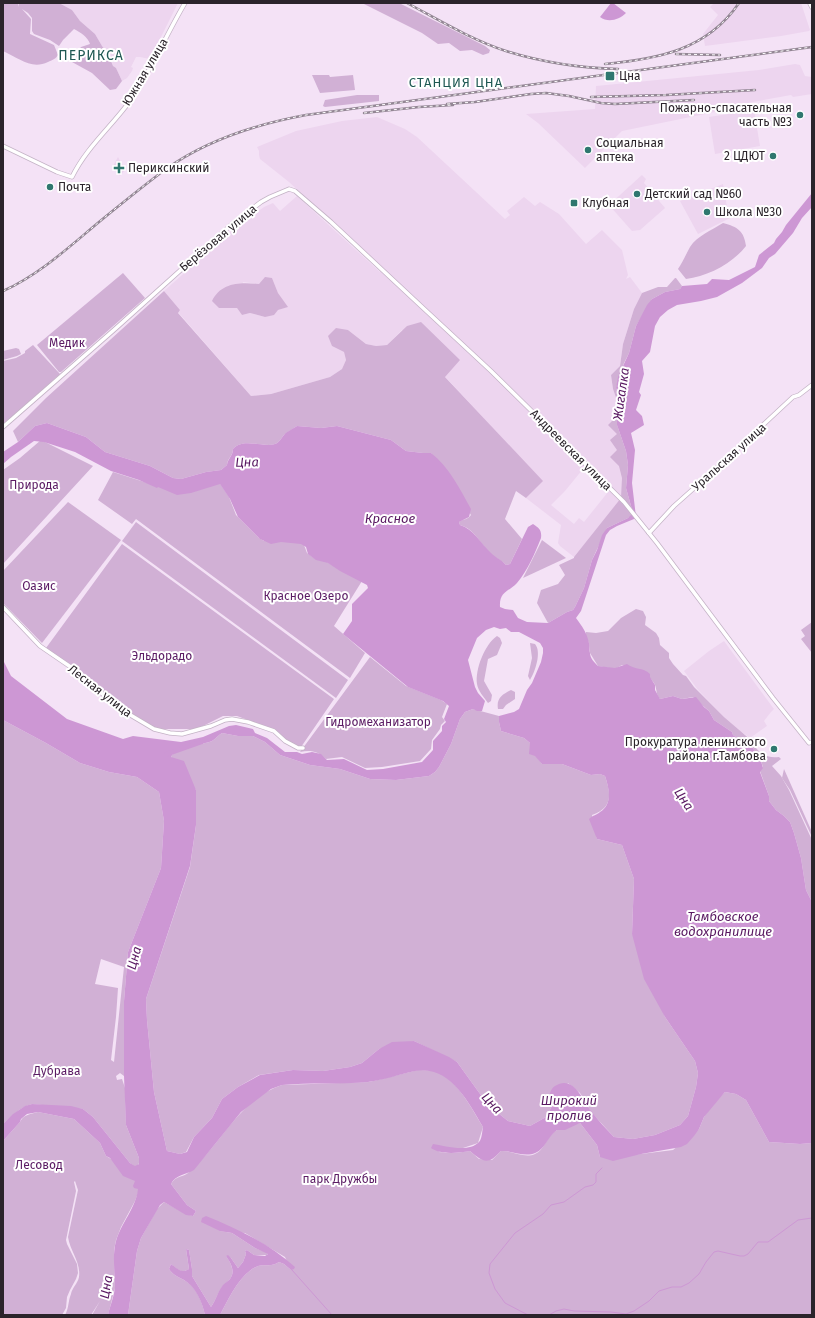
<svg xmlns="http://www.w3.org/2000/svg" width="815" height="1318" viewBox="0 0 815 1318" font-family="'Fira Sans',sans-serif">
<rect width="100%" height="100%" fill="#f4e2f6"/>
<g fill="#edd5ef" fill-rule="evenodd">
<path d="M59,3H178L150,59L140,57H136L131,67L133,68L132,71L127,78L122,81L116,68L113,66L108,54L102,46L95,34L80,21L72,10Z"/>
<path d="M714,3H801L810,30L809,31L781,36L705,46L703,34L718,15L710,7Z"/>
<path d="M795,64L800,65L805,76L812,77V94L793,97L791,95L714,109L715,112L622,131L585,168L538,123L526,114L595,109L596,86L759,70Z"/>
<path d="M754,110L760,146L715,154L709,117Z"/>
<path d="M377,117L405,129L417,137L505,219L510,215L507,211L524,197L535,206L540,202L559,214L586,244L602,230L622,250L628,275L626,279L630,277L642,293L634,309L623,344L620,366L611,375L613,389L621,412L617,434V450L623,478L622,498L574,557L560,546L558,543L561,525L526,498L542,481L402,330L387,345L376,346L366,344L348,330L332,346L344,352L346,360L342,369L330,377L271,394L251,396L178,312L180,310L164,291L236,227L264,207L273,203L280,211L297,196L380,272L382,268L289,182L260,159L259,155V151L257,147L296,131L342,121ZM272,278L278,293L287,307L278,310L265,317L250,313L242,315L237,308L243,282L259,284ZM583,469L608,492L584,522L579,518L574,524L551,505L565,491Z"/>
<path d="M118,157L125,170L120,176L113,166Z"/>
<path d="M642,175L646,179L644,183L665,208L640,230L632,231L609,205Z"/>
<path d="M723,184L727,207L730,218L698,234L680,201Z"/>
<path d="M724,641L774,709L771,712L764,721L767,726L750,738L740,731L724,717L698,690L684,671L709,651Z"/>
</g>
<g fill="#d1b0d5" fill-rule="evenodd">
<path d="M3,3H18L19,7V3H59L72,10L80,21L95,34L102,46L108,54L113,66L116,68L122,81L116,89L110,90L92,73L72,62L69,57L65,55L66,53L79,50L81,47L90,44C88,37 80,32 74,29L63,40L59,46L50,40L34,34L32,31V18L28,13L22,9L31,19L30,34L54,45L58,55C56,59 52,60 48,62C31,70 19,58 3,51Z"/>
<path d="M362,3H399L485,46L490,50L489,53L483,55L472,50L460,51L449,43L438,44L422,33Z"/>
<path d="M312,75H329L330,77L353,75L355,90L320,93Z"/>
<path d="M357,95H379V101L325,107L323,106L325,100Z"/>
<path d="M723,223C738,227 744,231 746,246C732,264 708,276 686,279L678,269C683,262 686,254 690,247C697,236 712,230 723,223Z"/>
<path d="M123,273L145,298L61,372H59L37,345Z"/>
<path d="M265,277L272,278L278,293L288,307L278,310L274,315L265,317L250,313L242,315L237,308H219L212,301C221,282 241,282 259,284Z"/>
<path d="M675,278H676L682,286L680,289L665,292L652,299L636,326L629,353L624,363L616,388L623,405L622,411L617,420V425L626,451L628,465L626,488L633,513L632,516L628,518L607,528L592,560L584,588L575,607L573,610L567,612L548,623L537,603L541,590L558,584L565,575L559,565L574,558V557L621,498L622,478L619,466L610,457L617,450L610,440L617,434L608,425L621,412L613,389L611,375L620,366L623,344L634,309L642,293L658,287H667Z"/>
<path d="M164,291L180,310L178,313L251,396L271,394L330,377L342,369L346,360L344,352L332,346L328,336L336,328L348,330L366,344L376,346L387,345L407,326L421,322L460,360L445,377L543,481L526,498L516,491L505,519L522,539L510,564L506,565C502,560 496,559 491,554C480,544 475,529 460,525L459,522C463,519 468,520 471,515L431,453H423L406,451L391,440L337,426L321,428L297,426C293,429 288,431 284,435C281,438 280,442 275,444C263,448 243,437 233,449C233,456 228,457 227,465L221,470L206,472L181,479L173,478L150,466L105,452L86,437L47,423L35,426L18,442L13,431L46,398Z"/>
<path d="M33,345L60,374L3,425V361L16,358L25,353V351Z"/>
<path d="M16,348L19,349L21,354L17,356L3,360V351Z"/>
<path d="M41,440L93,466L3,564V470L20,458Z"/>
<path d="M113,472L157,486L219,482L229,497L236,515L259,538L264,541L300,542L304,545L307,553L314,558L323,560L362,581L334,626L365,653L350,678L136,519L132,524L98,500Z"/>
<path d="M68,502L121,540L42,643L3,603V571Z"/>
<path d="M136,522L348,680L336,698L122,541Z"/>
<path d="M542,540L566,558L523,578Z"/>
<path d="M122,544L334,699L299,750L267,727L237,716H223L197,729H154L116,704L79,669L61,659L46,648Z"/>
<path d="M636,609L643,611L646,617L645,625L656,633L659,638L660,645L669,653V658L673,664L683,675L686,676L694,687L724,717L752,741L759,738L760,741L756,748C763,756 769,758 779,757L781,759L772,766L781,776L789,790L812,840V902L806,890L801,858L794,833L790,822L784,816L776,810L769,801V796L760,771L763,767L760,758L752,747L733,735L732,732L714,720L709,711L693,697L682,699L673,696L660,699C656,695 657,690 655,685C652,675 631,668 622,665L615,669L598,666L590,653L589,643L586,637V632L596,633L608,631L621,618Z"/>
<path d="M812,622V653L801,639L805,636L801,630Z"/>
<path d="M497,636L500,638L502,643L497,655L488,659L484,681L492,695L491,701L488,703C484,697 478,691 477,684C475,669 485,644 497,636Z"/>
<path d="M530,643L535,644C542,652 535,672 530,680L528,676L532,658Z"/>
<path d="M370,657L406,686L441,700L447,704L442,717L445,721L441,725L440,729L432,740L431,749L420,761L382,767L365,768L342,757L326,759C317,751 311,750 300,752Z"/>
<path d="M511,690L515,692V699L506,705L503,709H498C496,698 503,694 511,690Z"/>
<path d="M473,709L499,716V722L501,731L524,738L530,743C531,752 537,756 542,764H562L591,775L600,774L605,776C611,794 613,808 592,815L597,839L622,845L634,879L632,933L665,1017L695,1061L698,1073L696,1087L688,1116L680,1125L655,1135L633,1139L614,1137L591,1112L580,1093L568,1083L552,1106L546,1117L530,1126L508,1121L488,1105L457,1062L414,1041L379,1049L362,1063L350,1067L323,1071L293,1070L259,1075L238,1087L222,1099L212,1118L194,1137L186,1152L180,1154L167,1151L154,1092L147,1020L146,999L190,867L196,825V790L171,757C179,741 198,747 212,741C215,739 219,735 222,733L238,736H253L265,742L280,755L310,765L340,769L370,779L396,780L429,776L435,772L439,767L451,744L460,719L465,712Z"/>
<path d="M3,720L46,743L80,763L109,772L137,777L159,792L164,821L161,868L128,952L124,1001V1076L120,1073L116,1076L117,1080L122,1079L125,1088L126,1125L139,1158L140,1162L137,1166H134L130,1163L93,1117L83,1109L32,1104C20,1107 12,1116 3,1124ZM101,959L124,967L114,1062L111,1060L116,1017L118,988L95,984Z"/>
<path d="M784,769L812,832V837L790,790L782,778Z"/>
<path d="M418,1070C423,1070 429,1070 434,1071C456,1077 472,1109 483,1127L478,1143L463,1148H451L438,1152L455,1153L470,1151L479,1159L492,1160L501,1151C511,1150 524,1159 535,1154C544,1150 546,1139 553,1133C559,1127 572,1124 580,1123L597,1145L600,1157L641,1154L673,1150L699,1129L704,1117L709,1109L725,1092L736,1094L746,1100L769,1142L800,1144L812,1143V1315H220C228,1300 240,1273 258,1266C265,1264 272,1267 279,1262L284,1264L291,1270L285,1257L245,1233L220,1231L232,1233L255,1248L268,1253L267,1255H254L247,1250L245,1251L246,1254L243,1262L238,1268L231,1258L226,1256C231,1263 236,1273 229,1280C227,1282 224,1284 222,1287C218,1293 215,1301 211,1307L192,1276V1269L189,1250L186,1249L189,1269C181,1274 177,1269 171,1264L169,1269C174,1276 177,1276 184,1280C197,1287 202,1302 205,1315H128L137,1251L141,1238L157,1209L164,1202L186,1214L193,1216L196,1211L187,1205L171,1184C176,1175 182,1178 188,1173C221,1145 239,1099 282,1085L369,1082Z"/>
<path d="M38,1112L74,1119L100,1143L106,1156L134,1173L138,1189V1193L135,1201L121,1227L116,1240L114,1250L115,1288L108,1315H92L100,1301L91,1315H65C69,1308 68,1301 71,1294C72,1288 78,1283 79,1277C81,1262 70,1251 68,1237L78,1190L75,1181L74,1182L76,1191L66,1240L67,1244L77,1264L78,1273L76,1279L70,1290L67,1297L66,1308L62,1315H3V1141L20,1122C23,1115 30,1114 38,1112Z"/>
</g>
<g fill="#cd97d4" fill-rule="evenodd">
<path d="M611,3H613L626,13C619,20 608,23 600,17Z"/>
<path d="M812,193V207L802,218L793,233L775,254L769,258L762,268L742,283L717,297L701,301L677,305L668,310L660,317L655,326L650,352L642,361L644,374L639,392L641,395L636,410L642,416L644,425L631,433L635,450L632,483L636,517L634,519L617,526L610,530L606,535L581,611L576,618C582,626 587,633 589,643C590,646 589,649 590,653C590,658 594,662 598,666L615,668L627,664C634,670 643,667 650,674V677L655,685V690L660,699L673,696L682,699L696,697L704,707L709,711L714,720L732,732L733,735L752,747L760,758L763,768L760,772L769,796V801L776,810L784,816L790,822L794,833L801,858L806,890L812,902V1143L800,1144L769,1142L746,1100L736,1094L725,1092L704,1117L699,1129L694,1136L687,1144L681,1147L641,1154L613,1161L600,1157L597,1145L580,1123L565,1130H557C550,1135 548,1141 543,1147C530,1162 515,1150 501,1151C488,1165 484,1163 470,1151C458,1153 441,1155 431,1148L433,1144C445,1146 469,1153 479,1142C482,1139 482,1132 483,1127C468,1102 450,1065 415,1071C400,1074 384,1080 368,1082C339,1085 310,1082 282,1085L271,1089L241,1112L194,1170C185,1175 175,1175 171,1184L187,1205L196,1211L193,1216L186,1215L164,1202L160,1205L141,1238L137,1251L128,1315H108C110,1306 114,1297 115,1287C115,1272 112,1256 116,1241C121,1223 136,1208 138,1189L134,1188L133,1186L135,1181L123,1176L110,1158L106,1156L100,1143L74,1119L38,1112L27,1114L21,1119L20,1122L3,1141V1124L13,1114L25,1106L32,1104L71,1106L83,1109L93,1117L130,1163L135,1166L139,1164V1158L126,1125L124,1076V1001L128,952L161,868L164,821L159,792L137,777L109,772L80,763L46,743L3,720V660L11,676L67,719L123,739L133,736L181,742L203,737L229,726L236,725L253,729L255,733L267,738L285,752H297L302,754L312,752L321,754L327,760L344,759L367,770L383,769L422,762L433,750V741L442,731V726L446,722L444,719L449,706L443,701L408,687L343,634L352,621V604L368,588L367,585L340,571L328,563L316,560L308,554L306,547L301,544L281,542L271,544L260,539L238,517L230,499L220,484L191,493L177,495L158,487L157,488L139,480L111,471L75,452L44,442L34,441L11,457L3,464V452L18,442L35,426L47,423L86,437L105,452L150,466L173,478L181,479L206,472L221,470L227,465C228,458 233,456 233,449C243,437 262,448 275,444C280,442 281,438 284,435C287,431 293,429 297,426L321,428L337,426L391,440L406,451L423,453H431C449,467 460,489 471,509L469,517L459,522L460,525C474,529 480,543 491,553C496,558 502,560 506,565L510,564L528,527L533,524C539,528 542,530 541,538C535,553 528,570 517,583C509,592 499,591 500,607L505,609L513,610L518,618L527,622L548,623L567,612L573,610L575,607L584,588L592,560L597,550L602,535L607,528L628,518L633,513L626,488L628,465L626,451L617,425V420L622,411L623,405L616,388L618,377L629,353L636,326L647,305L652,299L665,292L680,289L682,286L707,284L712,279L729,280L755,267L759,255L774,243L776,239L782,232L786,225ZM494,627L500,629L506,628L511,632H519L540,643L543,648V653L541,662L532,683L527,690L519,709L514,712L499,716V722L501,731L524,738L530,743L529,754L535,756L542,764H562L591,775L600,774L605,776C609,788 613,804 600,812C597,815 593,815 589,819L597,839L622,845L634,879L632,934L644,979L665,1017L695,1061L698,1073L696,1087L688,1116L680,1125L655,1135L633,1139L614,1137C606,1129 598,1120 591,1111C583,1100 573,1074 555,1086C550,1089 549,1096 549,1102L552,1106L546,1117L530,1126L508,1121L488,1105L457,1062L449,1057L414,1041L392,1042L379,1049L362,1063L350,1067L323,1071L293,1070L260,1075L238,1087L222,1099L212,1118L194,1137L187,1152L180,1154L167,1151L154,1092L147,1020L146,999L190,866L196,825V790L184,761L171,757C179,741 198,747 212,741C215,739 219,735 222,733L238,736H253L265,742L280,755L310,765L340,769L370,779L396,780L429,776L435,772L439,767L451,744L460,719L465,712L473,709L477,711H482L485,701L478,693L475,687L468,660L477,638L486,630Z"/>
<path d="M206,1216C238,1229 270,1244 295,1267L294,1269L291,1270L284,1264L279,1262C272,1267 265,1264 258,1266C240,1273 228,1300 220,1315H205C202,1302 196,1287 184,1280C177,1276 174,1276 169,1269L171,1264C177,1268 181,1274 189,1269L186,1249L189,1250L192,1269V1276L211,1307C216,1300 218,1291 223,1285C225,1283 228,1281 230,1279C236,1271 230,1262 226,1256L228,1255L231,1258L238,1268L243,1262L246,1254L245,1251L247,1250L254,1255L265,1256L268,1254L255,1248L232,1233L220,1231L201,1222L202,1218Z"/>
</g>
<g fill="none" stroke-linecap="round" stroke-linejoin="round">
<g stroke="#cd97d4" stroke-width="1">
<path d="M292,1270L332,1315"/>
<path d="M528,1315L505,1303L495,1289L489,1273L490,1264L515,1233L543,1214L551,1205L564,1202L585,1187L593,1185L596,1182V1174L602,1168"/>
<path d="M549,1315L556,1311L564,1309L574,1311L611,1312L626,1314L634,1311L649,1301L659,1291L672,1287H681L689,1283L699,1274L706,1262L714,1252L718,1251L740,1256H744L748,1254L758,1242H768L798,1220L812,1218"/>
</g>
<path stroke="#cd97d4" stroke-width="5" d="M167,754L201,742"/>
<g stroke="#c4b3c6" stroke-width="5">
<g id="secondary">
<path d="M3,146L57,172L72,177C86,148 111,127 130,101C151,71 166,35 185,3"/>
<path d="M3,427L115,329L232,224L261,202L270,197L289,189L295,191L331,222L421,306L491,371L624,502L657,543L773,698L809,743L812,742"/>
<path d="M649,533L674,506L720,465L793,397L799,395L812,385"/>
<path d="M3,607L40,646L78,672L117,707L154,729L170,733L182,734L211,726L225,720L232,719L248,722L274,731L285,741L298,748H303"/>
</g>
</g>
<g stroke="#c4b3c6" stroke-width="5.5">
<path id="primary" d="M810,3L812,7"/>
</g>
<use href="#secondary" stroke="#fff" stroke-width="3.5"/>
<use href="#primary" stroke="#fff" stroke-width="4"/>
<g stroke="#938694" stroke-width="2.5">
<g id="rail">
<path d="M407,3C439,20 472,40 506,51C541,62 581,68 618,69"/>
<path d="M676,54L720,55"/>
<path d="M605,64C658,59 707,50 739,3"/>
<path d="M591,97L666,95L755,90"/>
<path d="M447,104L475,102L531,94L546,93L569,96L601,103L615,104L694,100"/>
<path d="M364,113L419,107L453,105"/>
<path d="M3,291C39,275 69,247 99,222C121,204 143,186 166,169C207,140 257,124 306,115L812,47"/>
</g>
</g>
<use href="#rail" stroke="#fff" stroke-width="1" stroke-dasharray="3" stroke-linecap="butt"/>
</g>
<g fill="#2f776f" stroke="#fff" stroke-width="1.5">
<rect x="605" y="71" width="10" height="10" rx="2"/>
<circle cx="800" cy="115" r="4"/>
<circle cx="588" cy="150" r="4"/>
<circle cx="773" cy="156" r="4"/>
<path d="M117 162h4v4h4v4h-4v4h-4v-4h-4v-4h4z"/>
<circle cx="50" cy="187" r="4"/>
<circle cx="637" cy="194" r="4"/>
<rect x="570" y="199" width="8" height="8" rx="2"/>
<circle cx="707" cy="212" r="4"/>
<circle cx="774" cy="749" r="4"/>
</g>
<g text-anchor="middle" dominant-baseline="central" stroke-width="4" stroke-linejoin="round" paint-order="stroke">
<g font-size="12" fill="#2b242b" stroke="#fff">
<text transform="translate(145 72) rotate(-59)">Южная улица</text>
<text transform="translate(218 238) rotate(-40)">Берёзовая улица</text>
<text transform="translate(571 450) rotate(45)">Андреевская улица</text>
<text transform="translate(729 457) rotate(-42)">Уральская улица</text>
<text transform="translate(100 691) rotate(38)">Лесная улица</text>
</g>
<g font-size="12" fill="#2b242b" stroke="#fff" text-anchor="start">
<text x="619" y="76">Цна</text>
<text x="792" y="108" text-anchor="end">Пожарно-спасательная<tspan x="792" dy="14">часть №3</tspan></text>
<text x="596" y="143">Социальная<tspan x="596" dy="14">аптека</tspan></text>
<text x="765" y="156" text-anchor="end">2 ЦДЮТ</text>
<text x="128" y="168">Периксинский</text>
<text x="58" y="187">Почта</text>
<text x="645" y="194">Детский сад №60</text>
<text x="582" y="203">Клубная</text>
<text x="715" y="212">Школа №30</text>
<text x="766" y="742" text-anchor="end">Прокуратура ленинского<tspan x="766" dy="14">района г.Тамбова</tspan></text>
</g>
<g font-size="12" fill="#5b1b64" stroke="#fff">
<text x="67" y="343">Медик</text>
<text x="34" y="485">Природа</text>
<text x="39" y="586">Оазис</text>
<text x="306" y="596">Красное Озеро</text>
<text x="162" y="656">Эльдорадо</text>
<text x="378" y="722">Гидромеханизатор</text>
<text x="57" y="1071">Дубрава</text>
<text x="39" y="1165">Лесовод</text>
<text x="340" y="1179">парк Дружбы</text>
</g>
<g font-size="13" letter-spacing="1" fill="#1f5853" stroke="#fff">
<text x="456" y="82">СТАНЦИЯ ЦНА</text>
</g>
<g font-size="13" font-style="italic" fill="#591861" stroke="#fff">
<text transform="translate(621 394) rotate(-82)">Жигалка</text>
<text transform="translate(247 462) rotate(-1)">Цна</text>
<text x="390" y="518">Красное</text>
<text transform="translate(684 799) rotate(56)">Цна</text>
<text x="723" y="916">Тамбовское<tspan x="723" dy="15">водохранилище</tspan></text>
<text transform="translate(134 958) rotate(-75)">Цна</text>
<text x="569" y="1100">Широкий<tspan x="569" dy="15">пролив</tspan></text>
<text transform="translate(492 1103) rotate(47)">Цна</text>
<text transform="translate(106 1287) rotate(-80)">Цна</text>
</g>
<g font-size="14" letter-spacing="1" fill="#1f5853" stroke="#fff">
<text x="91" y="55">ПЕРИКСА</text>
</g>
</g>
<rect width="815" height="1318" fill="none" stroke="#2b242b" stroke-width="8"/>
</svg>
